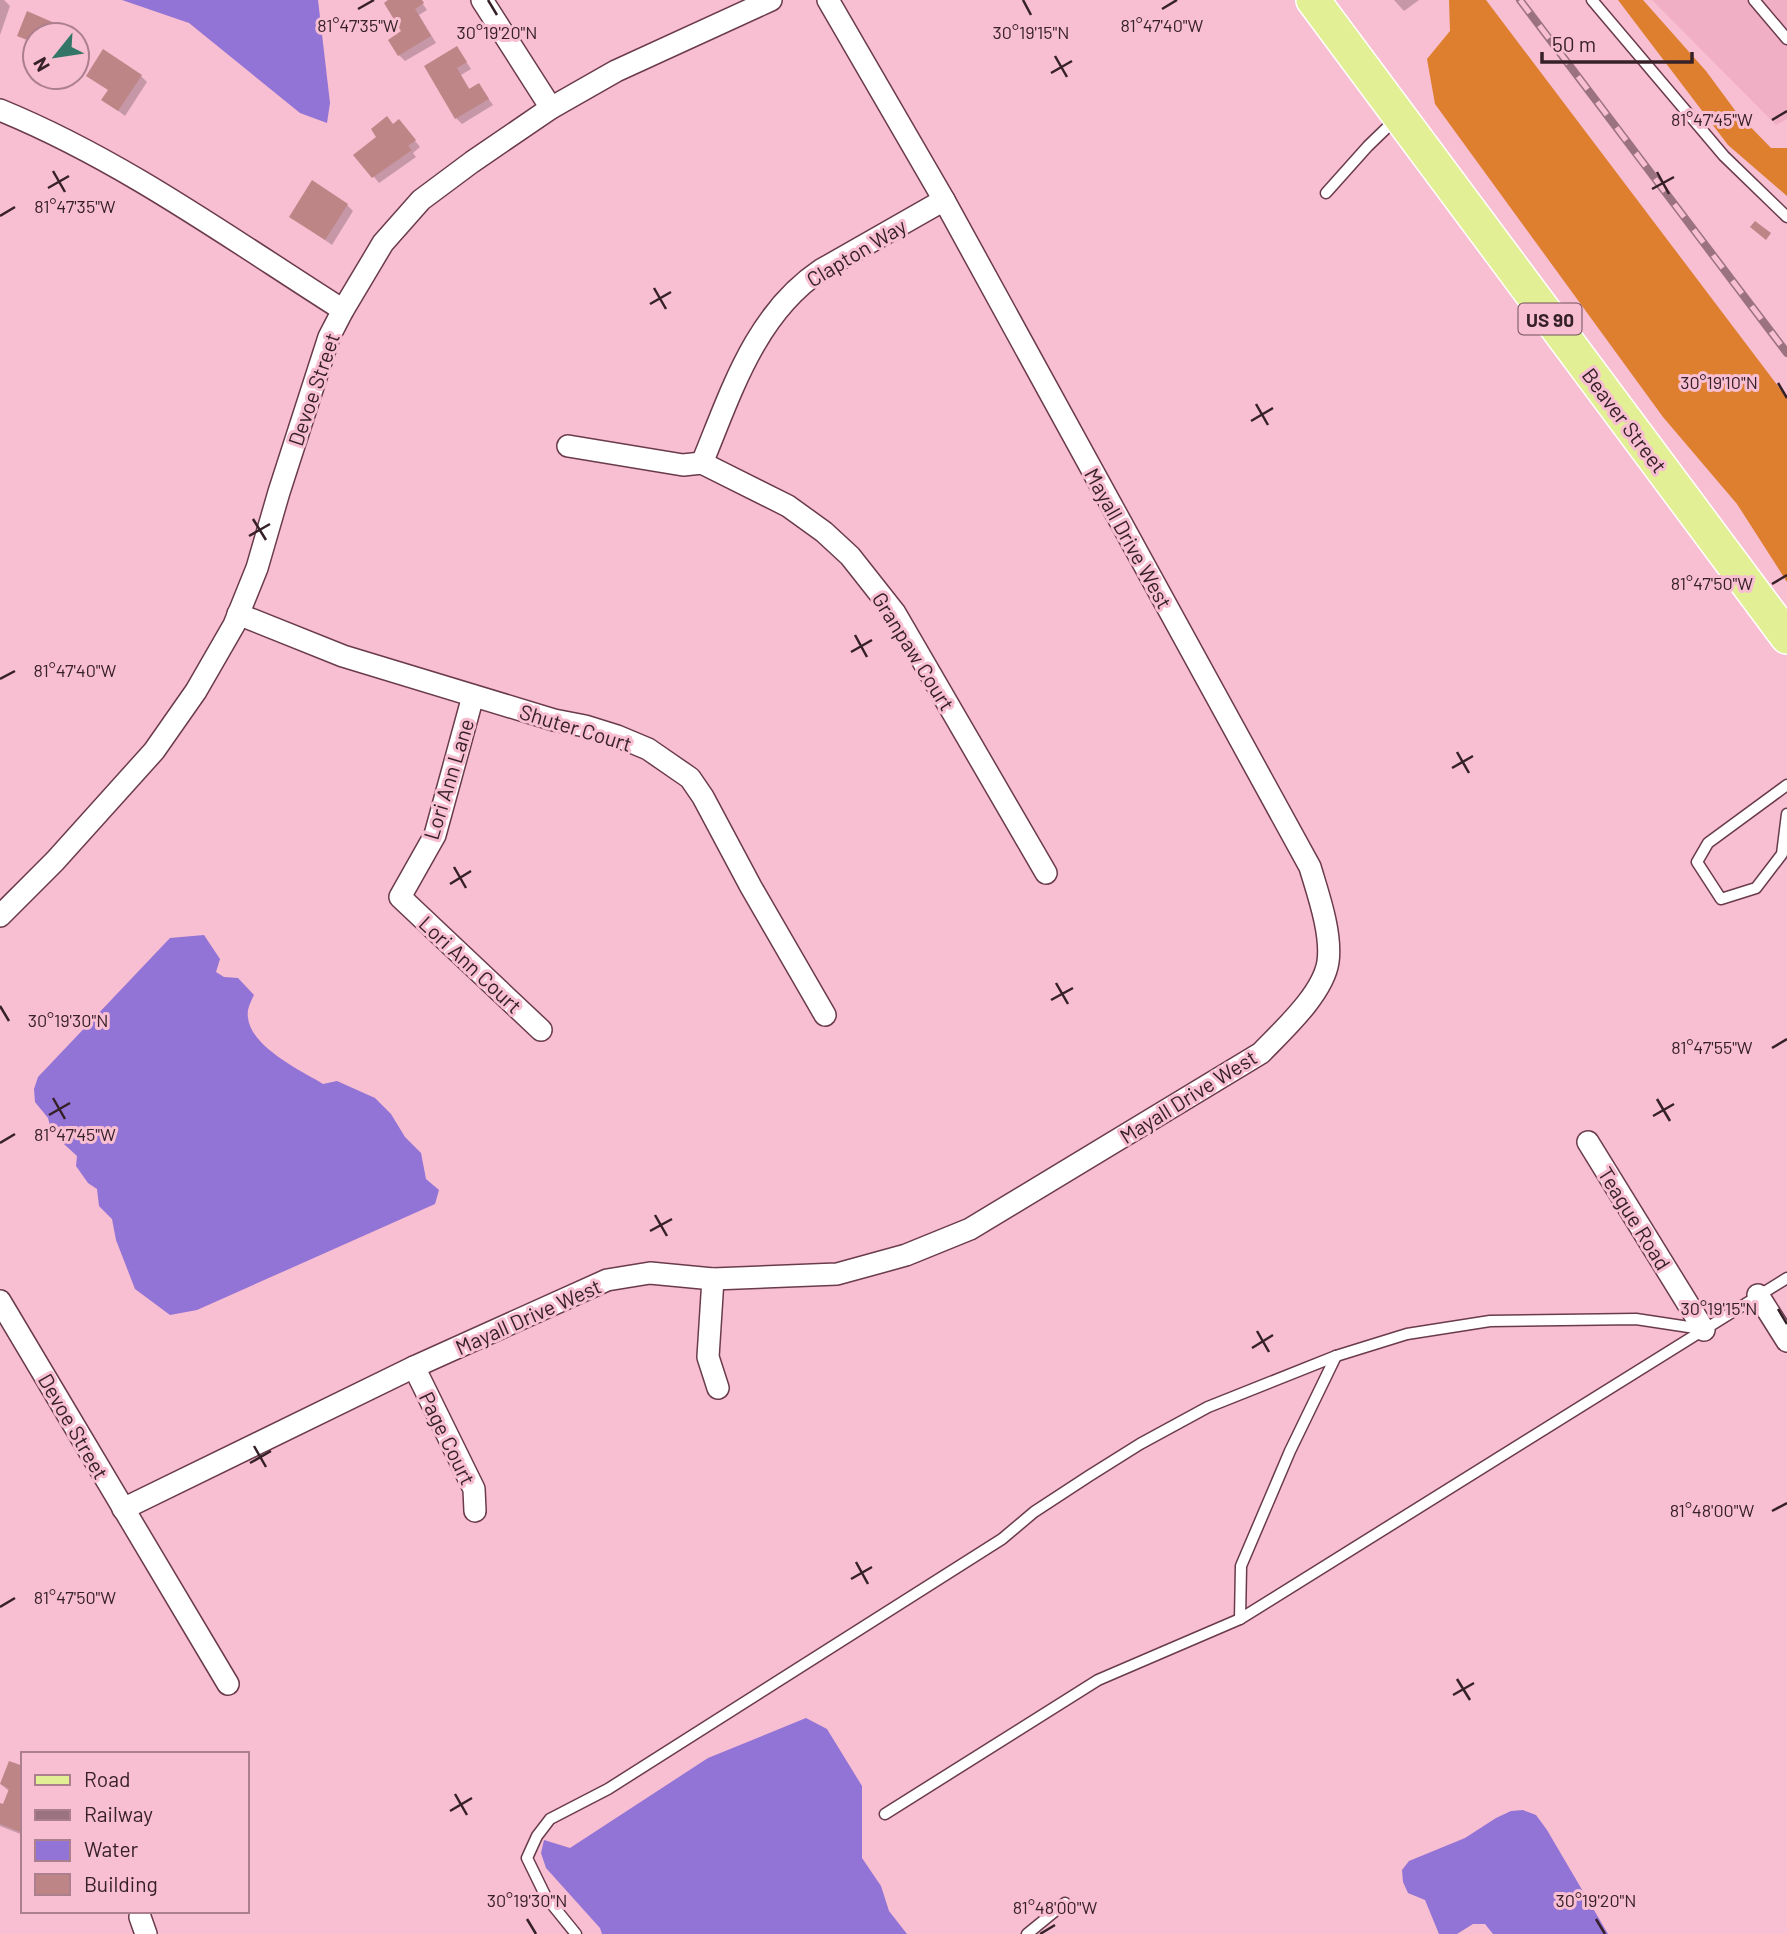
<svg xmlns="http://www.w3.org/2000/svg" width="1787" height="1934" viewBox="0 0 1787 1934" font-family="Barlow,sans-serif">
<rect width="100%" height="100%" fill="#f8bed1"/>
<path fill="#f0afc5" d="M1652,0H1787V119L1776,125Z"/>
<g fill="#dd7f2e">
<path d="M1449,0H1486L1787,398V582L1737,504L1663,417L1435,104L1427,59L1450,31Z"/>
<path d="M1618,0H1643L1706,71L1737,113L1771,148H1787V196L1728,145Z"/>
</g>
<g fill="#9273d6">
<path d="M122,0H318L330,103L327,123L300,113L189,23Z"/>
<path d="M204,935L220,959L216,972L224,977L238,978L254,995C252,999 249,1005 248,1010C243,1044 300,1070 323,1084L337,1081L375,1098L391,1114L405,1137L421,1153L426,1179L439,1190L435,1204L197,1310L170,1315L135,1289L116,1240L112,1219L99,1206L97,1189L88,1183L76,1166L77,1156L52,1133L48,1118L35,1102L34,1089L38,1077L170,938Z"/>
<path d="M806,1718L827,1729L862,1786V1858L881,1886L889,1911L907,1934H602L600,1928L546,1868L541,1853L544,1840L570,1848L708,1758Z"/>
<path d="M1523,1810L1536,1815L1547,1830L1608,1934H1493L1485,1924H1473L1457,1934H1439L1425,1900L1408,1893L1403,1882L1402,1870L1409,1861L1465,1838L1496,1818L1511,1811Z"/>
</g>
<g fill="#0003">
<path d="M0,0H4L10,6L0,35Z"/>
<path d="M392,0H420L427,10L419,15L436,43L405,61L399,55L403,32Z"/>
<path d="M1394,0H1419L1404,11Z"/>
<path d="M457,48L471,69L461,75L470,90L479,85L493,105L462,124L456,118Z"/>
<path d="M141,76L147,82L125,116L104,100Z"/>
<path d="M394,126L404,127L420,147L413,153L416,157L379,183L356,155Z"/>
<path d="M347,205L353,211L332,245L291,216Z"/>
<path d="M23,1768V1835L0,1826V1805L4,1806L10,1792L2,1785Z"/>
</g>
<g fill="#be8587">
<path d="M388,0H422L424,3L415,9L431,36L398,56L388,40L401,31L384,3Z"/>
<path d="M27,11L75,32L73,35H35V49L26,45L27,40L17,36Z"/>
<path d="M457,46L467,62L457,68L469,89L479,83L489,99L455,119L424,66Z"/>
<path d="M103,49L142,75L118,111L101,100L108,90L86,76Z"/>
<path d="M387,116L393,124L399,119L416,140L408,146L412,150L372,178L353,155L376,137L371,129Z"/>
<path d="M312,180L348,204L325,240L289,217Z"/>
<path d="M1755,221L1771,233L1766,240L1750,227Z"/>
<path d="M9,1761L23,1766V1833L0,1824V1803L3,1804L9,1789L0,1784Z"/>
</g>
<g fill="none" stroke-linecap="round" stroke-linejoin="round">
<g stroke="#6a3b4d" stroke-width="13">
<g id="lane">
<path d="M1592,0L1724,156L1787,217"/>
<path d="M1754,0L1787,39"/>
<path d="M1326,193L1368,146L1397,118"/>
<path d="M1787,785L1708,843L1697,862L1721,899L1756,888L1782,854L1787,814"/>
<path d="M1240,1619L1241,1566L1290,1451L1336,1356"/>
<path d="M885,1814L1098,1680L1240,1619L1787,1278"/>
<path d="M576,1934L546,1897L527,1858L537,1836L550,1819L608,1789L1002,1539L1034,1512L1089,1476L1140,1444L1208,1407L1336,1356L1407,1334L1490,1321L1636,1319L1702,1329"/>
<path d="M1027,1934L1065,1903"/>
</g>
</g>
<g stroke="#6a3b4d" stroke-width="24">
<g id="street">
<path d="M482,0L551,108"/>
<path d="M0,110C122,160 231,239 343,310"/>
<path d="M568,446L683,465L702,463L788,506L824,532L850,556L895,613L1046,873"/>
<path d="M702,463C731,393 755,314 821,270L944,200"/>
<path d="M238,614L343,656L554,720L585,726L617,736L648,749L690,778L703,797L751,887L825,1015"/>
<path d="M473,696L435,835L400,897L541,1030"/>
<path d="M0,916L55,861L154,751L196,691L234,625L257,568L279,492L329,337L343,310L383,243L421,200L472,162L551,108L616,71L771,0"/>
<path d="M1588,1142L1704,1330"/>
<path d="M713,1279L708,1357L718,1388"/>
<path d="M1758,1295L1787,1341"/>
<path d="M0,1301L228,1684"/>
<path d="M414,1367L474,1489L475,1511"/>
<path d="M123,1509L414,1367L607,1280L650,1273L713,1279L837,1274L906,1255L970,1229L1261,1053C1283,1030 1323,994 1328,962C1332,933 1318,894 1310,867L944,200L828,0"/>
<path d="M140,1917L146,1934"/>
</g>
</g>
<g stroke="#fff" stroke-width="36">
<path id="primary" d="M1313,0L1787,637"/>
</g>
<use href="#lane" stroke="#fff" stroke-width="10"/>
<use href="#street" stroke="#fff" stroke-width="21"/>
<use href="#primary" stroke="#e3ef94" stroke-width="33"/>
<g stroke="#9a7280" stroke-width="8">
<path id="rail" d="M1520,0L1787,353"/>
</g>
<use href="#rail" stroke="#f8bed1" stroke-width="5" stroke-dasharray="16" stroke-linecap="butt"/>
</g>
<path fill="none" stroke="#372129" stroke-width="2.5" d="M488,0L497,15M1023,0L1031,15M358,9L374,0M1162,9L1177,0M1055,56L1067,77M1051,73L1072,61M1772,120L1787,111M53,171L65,192M1657,172L1669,194M48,188L69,176M1652,189L1674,177M0,216L15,207M654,288L666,309M650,304L671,292M1778,383L1787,398M1256,404L1268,425M1251,421L1273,408M253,519L266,540M249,536L270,524M1772,584L1787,575M855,635L867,657M851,652L872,640M0,679L15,671M1457,752L1469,773M1452,768L1473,756M454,867L466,888M450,884L471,871M1056,983L1068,1004M1051,1000L1073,988M0,1006L9,1021M1772,1048L1787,1039M53,1098L65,1119M1657,1099L1670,1121M49,1115L70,1103M1653,1116L1674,1104M0,1143L15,1134M655,1215L667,1236M650,1231L672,1219M1778,1309L1787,1324M1257,1331L1269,1352M1252,1348L1273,1335M254,1446L266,1467M250,1463L271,1451M1772,1511L1787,1503M856,1562L868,1584M851,1579L872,1567M0,1607L15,1598M1457,1679L1470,1700M1453,1695L1474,1683M455,1794L467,1815M450,1811L472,1798M527,1919L536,1934M1596,1919L1605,1934M1040,1934L1055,1925"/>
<g text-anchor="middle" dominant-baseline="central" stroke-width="6" stroke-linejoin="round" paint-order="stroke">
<rect fill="#f8bed1" stroke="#71505b" stroke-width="2" x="1518.5" y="303.5" width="63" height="31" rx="5"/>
<g font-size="19" font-weight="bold" fill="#372129">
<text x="1550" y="319">US 90</text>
</g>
<g font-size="21" fill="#372129" stroke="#f8bed1">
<text transform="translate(856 252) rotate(-31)">Clapton Way</text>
<text transform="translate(313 389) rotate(-71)">Devoe Street</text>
<text transform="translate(1625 420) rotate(53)">Beaver Street</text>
<text transform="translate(1129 538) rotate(61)">Mayall Drive West</text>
<text transform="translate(914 651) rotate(58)">Granpaw Court</text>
<text transform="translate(576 727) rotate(17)">Shuter Court</text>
<text transform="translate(448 779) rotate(-73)">Lori Ann Lane</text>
<text transform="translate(471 964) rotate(43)">Lori Ann Court</text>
<text transform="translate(1188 1096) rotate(-32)">Mayall Drive West</text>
<text transform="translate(1635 1218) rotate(58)">Teague Road</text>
<text transform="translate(528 1316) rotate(-24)">Mayall Drive West</text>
<text transform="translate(74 1426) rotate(60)">Devoe Street</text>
<text transform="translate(448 1438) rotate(64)">Page Court</text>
</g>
</g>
<g font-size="18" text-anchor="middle" fill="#372129" stroke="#f8bed1" stroke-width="6" stroke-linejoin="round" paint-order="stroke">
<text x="358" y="32">81°47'35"W</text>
<text x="1162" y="32">81°47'40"W</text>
<text x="1031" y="39">30°19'15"N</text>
<text x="497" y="39">30°19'20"N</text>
<text x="1712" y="126">81°47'45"W</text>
<text x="75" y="213">81°47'35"W</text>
<text x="1719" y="389">30°19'10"N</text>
<text x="1712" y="590">81°47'50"W</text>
<text x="75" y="677">81°47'40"W</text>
<text x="68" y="1027">30°19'30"N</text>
<text x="1712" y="1054">81°47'55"W</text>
<text x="75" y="1141">81°47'45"W</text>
<text x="1719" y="1315">30°19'15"N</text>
<text x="1712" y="1517">81°48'00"W</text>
<text x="75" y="1604">81°47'50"W</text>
<text x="527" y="1907">30°19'30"N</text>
<text x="1596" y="1907">30°19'20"N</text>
<text x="1055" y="1914">81°48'00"W</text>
</g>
<rect x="21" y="1752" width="228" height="161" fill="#f8bed1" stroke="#ab7f8e" stroke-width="2"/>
<rect x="35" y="1775" width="35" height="10" fill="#e3ef94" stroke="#ab7f8e" stroke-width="2"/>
<text x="84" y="1787" font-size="21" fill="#372129">Road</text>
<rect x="35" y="1810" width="35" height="10" fill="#9a7280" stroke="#ab7f8e" stroke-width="2"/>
<text x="84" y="1822" font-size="21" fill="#372129">Railway</text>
<rect x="35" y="1840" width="35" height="21" fill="#9273d6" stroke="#ab7f8e" stroke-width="2"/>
<text x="84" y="1857" font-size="21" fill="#372129">Water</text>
<rect x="35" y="1874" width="35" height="21" fill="#be8587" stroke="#ab7f8e" stroke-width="2"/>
<text x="84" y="1892" font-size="21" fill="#372129">Building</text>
<g transform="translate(56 56) rotate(240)"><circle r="33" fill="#f8bed1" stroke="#ab7f8e" stroke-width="2"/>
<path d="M0-5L12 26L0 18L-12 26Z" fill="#337667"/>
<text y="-10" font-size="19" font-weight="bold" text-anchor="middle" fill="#372129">N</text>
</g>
<path d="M1542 52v10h150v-10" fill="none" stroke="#372129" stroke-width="3.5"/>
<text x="1552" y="52" font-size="21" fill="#372129" stroke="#f8bed1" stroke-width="5" paint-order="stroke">50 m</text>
</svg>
